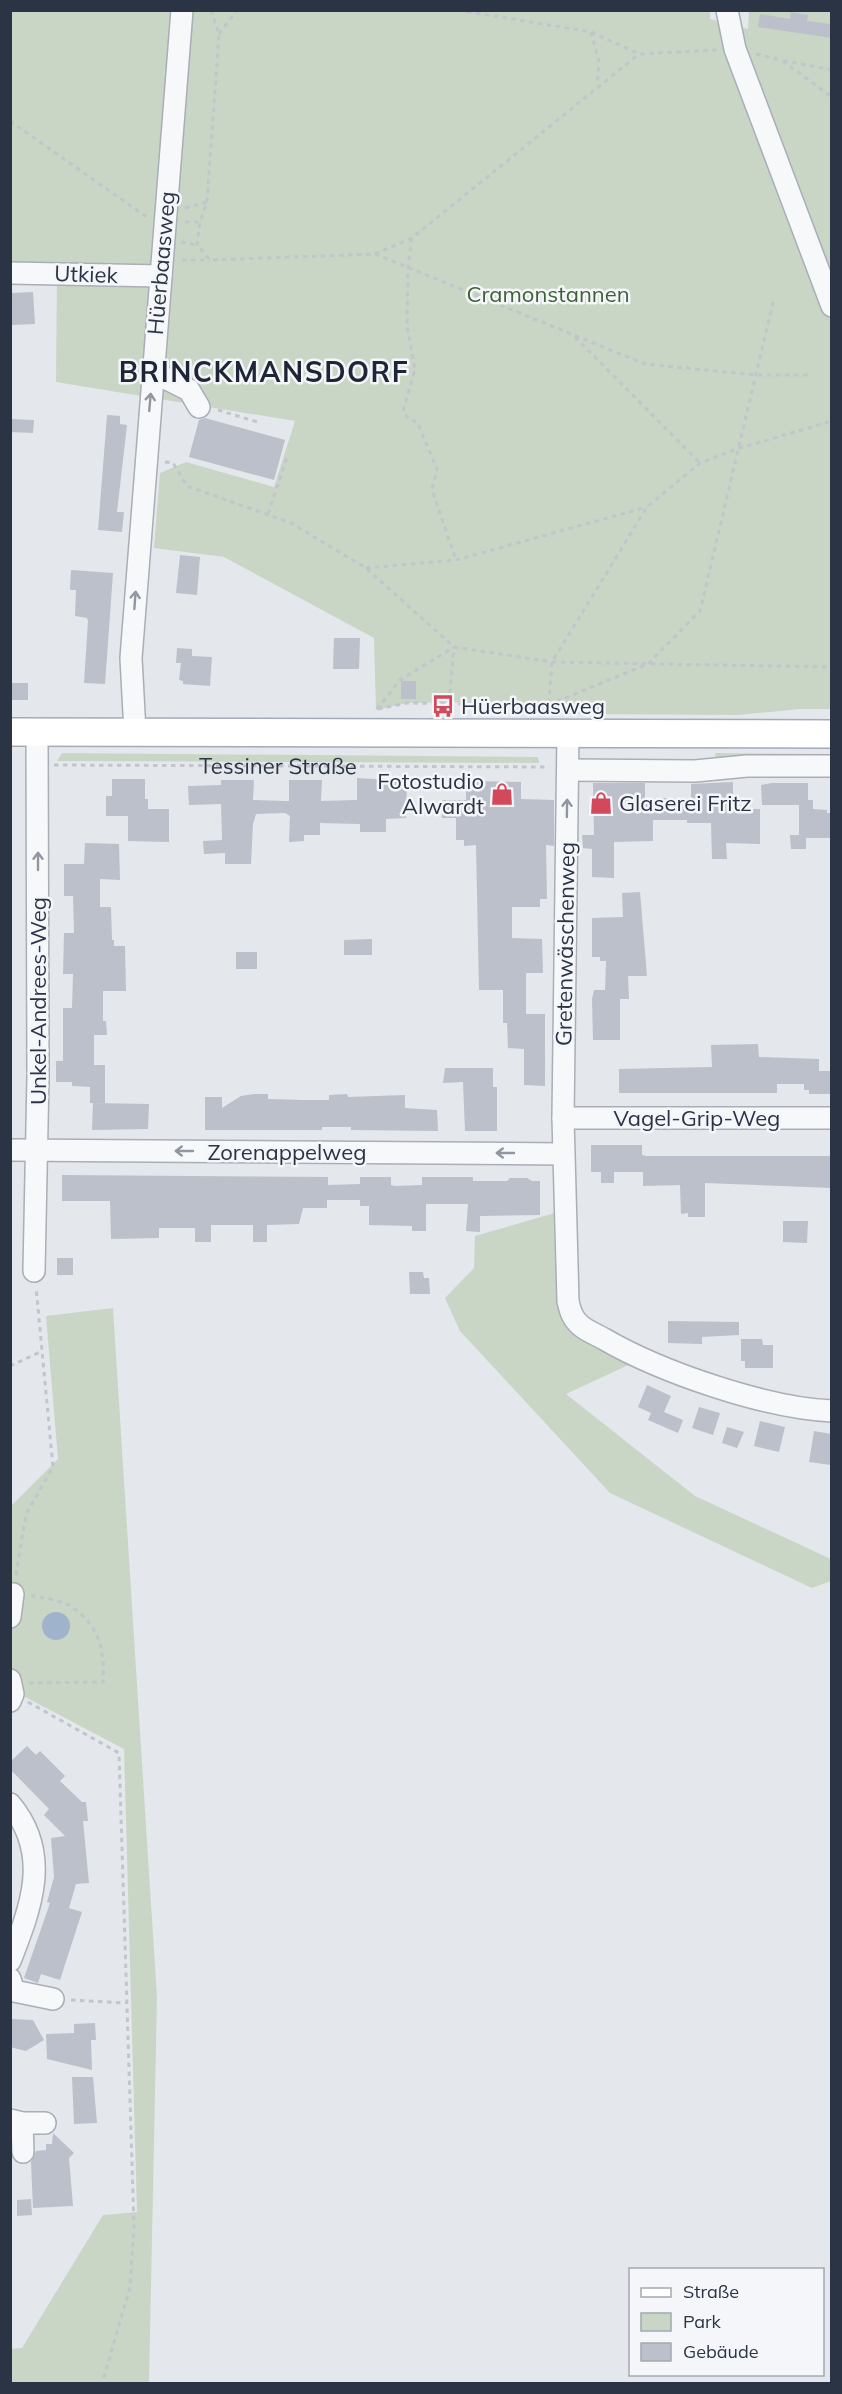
<svg xmlns="http://www.w3.org/2000/svg" width="842" height="2394" viewBox="0 0 842 2394" font-family="Mulish,sans-serif">
<rect width="100%" height="100%" fill="#e4e7ec"/>
<g fill="#c9d6c5">
<path d="M710,10V19L748,29L749,11H831V709H800L738,715L570,714L561,706L480,702L407,703L376,710L374,638L224,557L154,548L160,473L186,462L274,487L295,421L56,382L57,273H11V11Z"/>
<path d="M62,753L538,757L539,763L57,761Z"/>
<path d="M715,753L831,754V761H716Z"/>
<path d="M565,1210L568,1301L635,1362L566,1394L695,1496L831,1559V1581L812,1588L610,1493L460,1331L445,1298L474,1268L475,1236Z"/>
<path d="M113,1308L157,1998L149,2383H11L10,2349L22,2348L103,2215L137,2212L124,1749L10,1689L11,1506L58,1459L46,1316Z"/>
</g>
<circle fill="#9fb4cc" cx="56" cy="1626" r="14"/>
<g fill="#bbc0ca">
<path d="M791,12L808,15L807,21L831,24V38L758,27L760,14L790,19Z"/>
<path d="M33,292L35,324L11,325V293Z"/>
<path d="M107,415L120,416V424L127,425L117,512H124L122,532L98,530Z"/>
<path d="M205,418L285,440L274,480L189,457L199,420Z"/>
<path d="M10,419L34,420L33,433L10,432Z"/>
<path d="M180,555L200,557L197,595L176,593Z"/>
<path d="M71,570L113,573L105,684L84,683L88,621L87,618L75,616L76,590H70Z"/>
<path d="M334,638H360L359,669H333Z"/>
<path d="M177,648L192,649V656L212,657L210,686L183,684V681L179,680L181,663H176Z"/>
<rect x="401" y="681" width="15" height="18"/>
<rect x="10" y="683" width="18" height="17"/>
<path d="M357,778L407,781L406,818L386,819V832H360V824L320,823V835H304V841L289,842L290,816L285,813L256,814L253,824L251,864H225V853L204,854L203,841L222,840L221,804L189,805L188,786L221,785V780H254L253,800L285,801H289V780H322L321,801L357,800Z"/>
<path d="M112,779H145V799H148V809H169V842L128,841V816H106V796H112Z"/>
<path d="M466,781L521,782V799L554,800V846L546,845L547,899H540V907H512V938L542,939L543,973H526V1014H545V1086L524,1085V1049L508,1048L507,1023H503V990H479L476,845L464,846V840H456V818H442V800H466Z"/>
<path d="M733,782V809H760V844L726,843L727,859H712L711,823H687V820H653V841L614,842V878L592,877V849L583,848L582,835H594L593,783H645V798H691V784Z"/>
<path d="M772,783H808V800H813V809L827,810V813H831V838H806V849H791L790,835H799V805H762L761,785Z"/>
<path d="M85,843L119,844L120,880L100,879V907H111L112,940H114V946H125L126,991H103V1021H106L107,1035H94V1065H105V1103H90V1087L72,1086V1082H56V1061H63V1008H72L73,974H63L64,933H74L73,896H64V864H84Z"/>
<path d="M640,892L647,976H628L629,999H620V1040H593L592,999L594,990H605L606,961H600V957H592V918L623,917L622,893Z"/>
<path d="M372,939V955H344V940Z"/>
<rect x="236" y="952" width="21" height="17"/>
<path d="M758,1044L759,1057L819,1059V1071H831V1094H809V1090H804V1084H777V1093H619V1069L712,1067L711,1045Z"/>
<path d="M445,1068H493V1087H497V1131H465L463,1082L443,1083Z"/>
<path d="M254,1094H268V1099L304,1100H329V1095L347,1094L348,1097L405,1095V1108L437,1110L438,1131L351,1130V1127H322V1130H205V1097H222V1108L241,1096Z"/>
<path d="M93,1103L149,1104L148,1129L92,1130Z"/>
<path d="M591,1145H642V1155L646,1156H831V1188L705,1183V1217H688V1213L681,1214L680,1185L643,1186V1172H614V1183H601V1172H591Z"/>
<path d="M62,1175L328,1177V1185L360,1184V1177H391V1185L395,1186L422,1185V1177H473V1181H507L510,1178H527L532,1181H540V1215L480,1216V1232L466,1231L468,1204H426V1231H412V1226L369,1225V1206H360V1200H327V1208H303L299,1224L267,1225V1242H253V1225H211V1242H195V1228H159V1238L111,1239L110,1201H62Z"/>
<path d="M783,1221H808L807,1243L783,1242Z"/>
<rect x="57" y="1258" width="16" height="17"/>
<path d="M409,1272H423L424,1278H429L430,1294H410Z"/>
<path d="M668,1321L739,1322V1335L702,1337V1344L668,1343Z"/>
<path d="M741,1339H762L763,1345H773V1368H745V1361H741Z"/>
<path d="M647,1385L671,1396L664,1412L683,1420L678,1433L648,1420L651,1413L638,1407Z"/>
<path d="M699,1407L720,1413L713,1435L692,1428Z"/>
<path d="M760,1421L785,1427L779,1452L754,1446Z"/>
<path d="M727,1427L744,1432L737,1448L722,1443Z"/>
<path d="M814,1431L831,1434V1465L809,1462Z"/>
<path d="M27,1746L36,1755L40,1751L65,1776L60,1781L82,1802H86L88,1821H83L89,1883L76,1884L69,1908L82,1912L60,1980L41,1974L38,1983L24,1978L50,1903L47,1902L54,1877L51,1838L65,1836L44,1815L49,1809L10,1769V1762Z"/>
<path d="M10,2019L33,2020L44,2040L26,2051L10,2047Z"/>
<path d="M95,2023L96,2040H91L92,2070L47,2059L46,2034L74,2033V2024Z"/>
<path d="M72,2077H93L97,2123L74,2124Z"/>
<path d="M53,2133L74,2153L69,2158L73,2206L33,2208L31,2162L36,2151L46,2150V2144H52Z"/>
<path d="M31,2199L32,2215L17,2216V2200Z"/>
</g>
<g fill="none" stroke-linecap="round" stroke-linejoin="round">
<g stroke="#a9aeb7" stroke-width="24">
<g id="minor">
<path d="M727,10L735,49L832,306"/>
<path d="M10,273L161,276"/>
<path d="M153,372L189,390L199,407"/>
<path d="M135,732L131,658L182,10"/>
<path d="M568,733L563,1118L568,1301C570,1310 572,1318 580,1325C586,1331 596,1334 604,1339C661,1372 765,1408 832,1411"/>
<path d="M568,770L695,771L747,766H832"/>
<path d="M563,1118H832"/>
<path d="M10,1150L563,1154"/>
<path d="M34,1271L38,1076L37,732"/>
<path d="M10,1617L13,1594"/>
<path d="M10,1680L13,1694L10,1701"/>
<path d="M10,1804C52,1854 31,1907 10,1961"/>
<path d="M10,1979L14,1991L53,1999"/>
<path d="M10,2120L22,2123H45"/>
<path d="M22,2123L23,2152"/>
</g>
</g>
<g stroke="#a3abb8" stroke-width="30">
<path id="major" d="M10,732L832,734"/>
</g>
<g stroke="#c2c5cb" stroke-width="3" stroke-dasharray="4.5 4.5" stroke-linecap="butt">
<path d="M211,10L219,34L207,202L200,222L197,245L210,260L375,254L412,238L639,54"/>
<path d="M458,10L591,32L639,54L717,50"/>
<path d="M591,32L599,62L597,85"/>
<path d="M219,34L237,10"/>
<path d="M756,54L781,60"/>
<path d="M832,70L781,60L832,97"/>
<path d="M10,121L148,218"/>
<path d="M185,208L207,202"/>
<path d="M185,222H199"/>
<path d="M412,238L408,267L407,326L415,370L403,411L409,419L417,422L437,469L432,490L456,560"/>
<path d="M181,242L197,245"/>
<path d="M375,254L645,364L756,375H810"/>
<path d="M182,260H210"/>
<path d="M575,337L700,463"/>
<path d="M218,410L261,423"/>
<path d="M165,462L173,463L187,486L291,523L366,568L454,647L552,662L832,667"/>
<path d="M268,514L287,457"/>
<path d="M366,568L456,560L647,507"/>
<path d="M449,702L454,647"/>
<path d="M377,709L400,680L454,647"/>
<path d="M378,709L407,703L548,705L648,664L700,611L774,298"/>
<path d="M548,712L552,662L647,507L700,463L737,449L832,421"/>
<path id="s1" d="M54,765L549,767"/>
<path d="M10,1366L40,1352"/>
<path d="M16,1575L26,1514L53,1467L36,1287"/>
<path d="M29,1683L103,1682C105,1651 99,1625 72,1607C61,1600 43,1598 30,1595"/>
<path d="M28,1702L119,1753L134,2227L130,2287L102,2384"/>
<path d="M71,2000L126,2003"/>
</g>
<use href="#minor" stroke="#f7f8fa" stroke-width="21"/>
<use href="#major" stroke="#fff" stroke-width="27"/>
</g>
<defs><path id="oneway-shaft" d="M-6 0H5M1.5-3L5.5 0L1.5 3" fill="none" stroke-width="1.6" stroke-linecap="round" stroke-linejoin="round" transform="scale(1.5)"/></defs>
<g stroke="#9196a0">
<use href="#oneway-shaft" transform="translate(150 402) rotate(-85)"/>
<use href="#oneway-shaft" transform="translate(135 600) rotate(-86)"/>
<use href="#oneway-shaft" transform="translate(567 808) rotate(-89)"/>
<use href="#oneway-shaft" transform="translate(38 861) rotate(-90)"/>
<use href="#oneway-shaft" transform="translate(184 1151) rotate(-180)"/>
<use href="#oneway-shaft" transform="translate(505 1153) rotate(-180)"/>
</g>
<defs>
<g id="bus-bare" transform="scale(1.8)"><path d="M-5-6H5V4H4V6H2V4H-2V6H-4V4H-5ZM-3.5-4V0h7V-4ZM-3.5 1.2v1.5H-2V1.2ZM2 1.2v1.5H3.5V1.2Z" fill="#d1495b" stroke="#f4f6f9" stroke-width="2.5" paint-order="stroke"/></g>
<g id="shop-bare" transform="scale(1.8)"><path d="M-5-2.5h2.3a2.7 3.5 0 0 1 5.4 0H5L5.5 6h-11ZM-1.5-2.5h3a1.5 2.3 0 0 0-3 0Z" fill="#d1495b" stroke="#f4f6f9" stroke-width="2.5" paint-order="stroke"/></g>
</defs>
<g fill-rule="evenodd">
<use href="#bus-bare" x="443" y="706"/>
<use href="#shop-bare" x="502" y="794"/>
<use href="#shop-bare" x="601" y="803"/>
</g>
<g text-anchor="middle" dominant-baseline="central" stroke-width="5" stroke-linejoin="round" paint-order="stroke">
<g font-size="22" fill="#2b3445" stroke="#f4f6f9">
<text transform="translate(161 263) rotate(-85)">Hüerbaasweg</text>
<text transform="translate(86 274) rotate(2)">Utkiek</text>
<text stroke="none"><textPath href="#s1" startOffset="224">Tessiner Straße</textPath></text>
<text transform="translate(565 944) rotate(-89)">Gretenwäschenweg</text>
<text transform="translate(38 1001) rotate(-90)">Unkel-Andrees-Weg</text>
<text x="697" y="1118">Vagel-Grip-Weg</text>
<text x="287" y="1152">Zorenappelweg</text>
</g>
<g font-size="22" fill="#3f6138" stroke="#f4f6f9">
<text x="548" y="294">Cramonstannen</text>
</g>
<g font-size="22" fill="#2b3445" stroke="#f4f6f9" text-anchor="start">
<text x="461" y="706">Hüerbaasweg</text>
<text x="484" y="781" text-anchor="end">Fotostudio<tspan x="484" dy="25">Alwardt</tspan></text>
<text x="619" y="803">Glaserei Fritz</text>
</g>
<g font-size="28" font-weight="bold" letter-spacing="1.5" fill="#1d2536" stroke="#f4f6f9">
<text x="264" y="371">BRINCKMANSDORF</text>
</g>
</g>
<rect width="842" height="2394" fill="none" stroke="#2b3445" stroke-width="24"/>
<rect x="629" y="2268" width="195" height="108" fill="#f4f6f9" stroke="#a4a8b1" stroke-width="1.5"/>
<rect x="641" y="2288" width="30" height="9" fill="#ffffff" stroke="#a4a8b1" stroke-width="1.5"/>
<text x="683" y="2298" font-size="18" fill="#2b3445">Straße</text>
<rect x="641" y="2313" width="30" height="18" fill="#c9d6c5" stroke="#a4a8b1" stroke-width="1.5"/>
<text x="683" y="2328" font-size="18" fill="#2b3445">Park</text>
<rect x="641" y="2343" width="30" height="18" fill="#bbc0ca" stroke="#a4a8b1" stroke-width="1.5"/>
<text x="683" y="2358" font-size="18" fill="#2b3445">Gebäude</text>
</svg>
